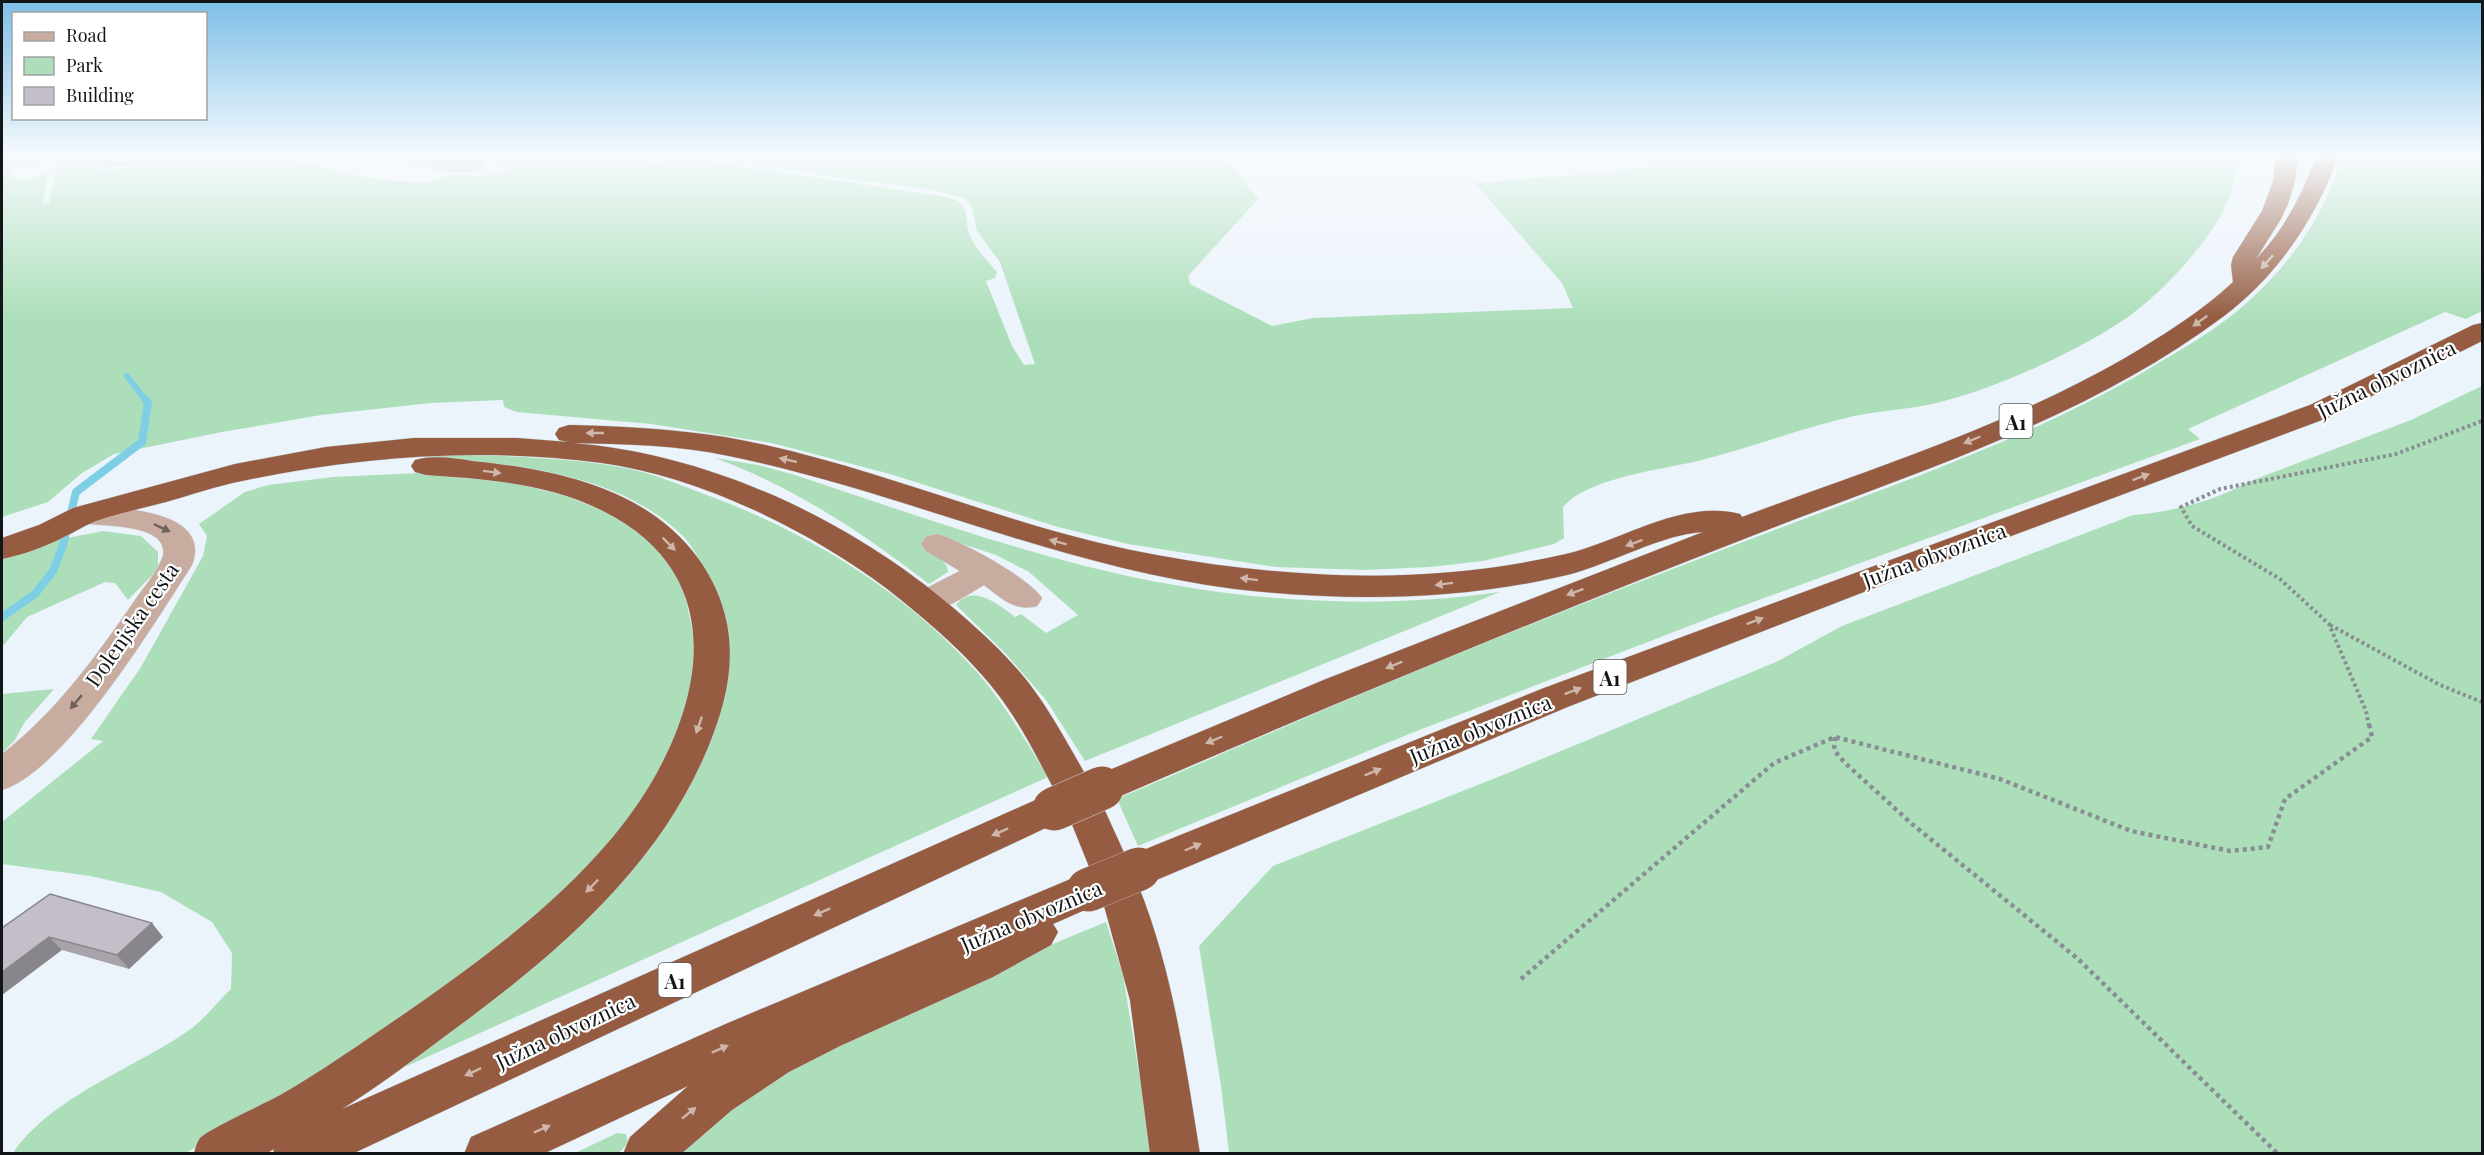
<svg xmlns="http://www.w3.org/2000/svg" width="2484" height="1155" viewBox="0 0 2484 1155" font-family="'Playfair Display',serif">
<rect width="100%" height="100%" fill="#ebf3fb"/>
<g fill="#acdfb9" fill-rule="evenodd">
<path d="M15,157H36V161L62,157H109L96,170L165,166L175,157H280L353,175L388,181L435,182L448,175L488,176L515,168L710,159L724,164L947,197C974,205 962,219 971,238C977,250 988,262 997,272L995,278L986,281L1012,346L1024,365L1035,364L1000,262L977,231L972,207L965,199L933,190L780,169L728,159L1226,157L1258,199L1188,276L1190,284L1272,326L1313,318L1573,308L1562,283L1475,183L1601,173L1660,165L1642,157H2242C2235,177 2230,199 2220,217C2198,253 2166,288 2132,314C2087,347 1998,388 1944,401C1915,409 1884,410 1854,416C1801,428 1750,448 1698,461C1659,470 1588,478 1563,507L1564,538L1554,544L1483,561L1430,567L1364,570L1276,567L1128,544L1058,527L890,474L772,443L651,424L517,412L504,407L503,400L431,403L321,415L222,432L114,454L82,473L48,502L2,517V160ZM60,162L55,173L49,203L43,205L48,174L18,181L12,173L14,169L20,167Z"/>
<path d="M451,157H664L519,164L445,160Z"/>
<path d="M2342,157H2482V311L2466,319L2445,312L2188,429L2200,439L1715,616L1409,734L1138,846L1117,799C1244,745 1369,689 1497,638C1576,606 1655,576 1735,545C1875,491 2022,444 2152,367C2180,350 2210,333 2235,313C2285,272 2324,219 2342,157Z"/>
<path d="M2482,386V1153H1229L1221,1086L1199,946L1273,866L1503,775L1776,662L1842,626L2133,515C2171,512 2215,501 2248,482L2411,420Z"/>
<path d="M489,455C534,458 580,459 625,468C653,473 680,485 707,495C809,533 903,590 977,672C1005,704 1026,742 1048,777L407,1066L405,1057L662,822L714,588C705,571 696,550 683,536C614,469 509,465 419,456Z"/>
<path d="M715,458L758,465L795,475C891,507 987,541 1085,566C1220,600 1362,612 1500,592L1085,761L1046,700L1007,655L956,605C973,583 999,605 1015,617L1021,614L1046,633L1078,615L1029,572L996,555L947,539L937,555L947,566L948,572L929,584C863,533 794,487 715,458Z"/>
<path d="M419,473L503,480L566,496L615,516L639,531L659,552L675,573L684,591L694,638L696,663L690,704L664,769L618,834L580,878L503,949L265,1111L185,1153H13C51,1097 133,1069 188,1031C204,1020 217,1002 231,989L232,953L212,922L161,892L90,876L2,864V822L103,741L91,739L141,667L203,556L207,536L199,524L245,492L268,485L333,477Z"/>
<path d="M103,531L141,536L158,552V569L128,600L115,583L105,582L27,617L2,647V558L47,542Z"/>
<path d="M54,689L24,723L15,740L2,753V694Z"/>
<path d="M1106,922L1123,975L1152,1153L665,1154L751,1089L935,993Z"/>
<path d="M617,1133L626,1134L628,1143L619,1153L573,1154Z"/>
</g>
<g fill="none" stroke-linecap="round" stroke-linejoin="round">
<path stroke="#7ecfe5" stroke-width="6" d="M127,376L147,402"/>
<path stroke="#7ecfe5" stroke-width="8" d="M2,617L35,594L53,571L63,545L76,492L142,442L148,403L146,400"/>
<g stroke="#c8d0d7" stroke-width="1">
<g id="minor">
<path d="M399,157L475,159L483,160L486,165L483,170C457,176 427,168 402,161Z"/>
<path d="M84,506C117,508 213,509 192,565C155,622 66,770 2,790V754C55,713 95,658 133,603C143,588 157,573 163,556C170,521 94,527 73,522L68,515L73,508Z"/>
<path d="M937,534C960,540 1029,578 1042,598L1037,606C1015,612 1001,598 984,585C963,597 939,616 915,610L910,602L915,594L960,571L926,551L921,544L926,537Z"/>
</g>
</g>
<g stroke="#c8d0d7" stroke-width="1">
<path id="highway" d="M2276,157H2298L2295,181L2288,204L2281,219L2256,259C2284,230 2302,195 2316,157H2338C2315,220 2277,276 2224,316C2081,423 1908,474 1744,539C1533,621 1323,708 1116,798L1101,802L1126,857L1544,688L2310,405L2473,325L2482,323V341L2330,417L1931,566L1570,706L1154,881L1138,885C1173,971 1185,1062 1200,1154H1150L1130,1000L1103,902L1053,924L1058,932L1051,945L993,977L840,1046L789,1072L732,1110L681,1154H623L630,1137L688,1086L543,1154H464L471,1137L728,1023L1073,878L1088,873L1092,874L1069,817L352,1154H273L274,1149L266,1154H194C195,1149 197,1142 200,1138C207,1130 268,1102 282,1094C325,1069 366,1040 407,1012C480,961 554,907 612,838C695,739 748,583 603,511C549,483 486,479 426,475L415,472L411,466L415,460C433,455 454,458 472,461C530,467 590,477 641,507C684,532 718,575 727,624C735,666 725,706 709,745C659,869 553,957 448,1034C413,1060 379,1086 342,1109L1040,798L1057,795C1040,763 1024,730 1003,701C971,657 928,621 886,588C809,530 698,476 602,463C482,447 360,456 242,481C216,486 191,495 166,502C143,508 119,513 96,521C85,525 75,532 64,537C45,547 22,555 2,559V538L39,525L73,508L235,464L326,447L414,438H517L568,442L559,440L555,434L559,428L569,425C622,426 673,429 725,437C833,456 938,497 1043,528C1132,554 1223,569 1315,574C1399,579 1485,573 1566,554C1622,541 1681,499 1740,514L1742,517C1871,469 2005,427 2125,358C2162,336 2201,312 2233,282L2231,265L2233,257L2262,211L2273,181ZM573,443C625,444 677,445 729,456C900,491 1060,567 1235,589C1346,602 1461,601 1571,574C1612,563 1663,534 1703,532L1326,679L1088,779C1069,746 1051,712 1028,682C1012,662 994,644 975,627C868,528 719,455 573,443Z"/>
</g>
<path stroke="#888e93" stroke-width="3" stroke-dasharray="2 2" stroke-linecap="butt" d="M496,165L570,164L684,157"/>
<g stroke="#888e93" stroke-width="4" stroke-dasharray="3 3" stroke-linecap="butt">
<path d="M2330,625L2440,685L2482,702"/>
<path d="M2369,726L2366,711L2329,624L2280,579L2192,526L2181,507L2220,489L2396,454L2482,421"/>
</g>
<g stroke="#888e93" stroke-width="4.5" stroke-dasharray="4 4" stroke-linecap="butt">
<path d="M1835,737L1834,750L1844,762L1912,824L2077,958L2278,1154"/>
<path d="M1521,979L1774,763L1835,737L2000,779L2131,831L2230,851L2268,847L2285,799L2372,737L2369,724"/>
</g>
<use href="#minor" fill="#c9aca0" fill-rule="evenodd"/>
<use href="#highway" fill="#955c41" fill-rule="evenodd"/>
<g stroke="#c8d0d7" stroke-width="44" stroke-linecap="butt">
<g id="highway-bridge">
<path d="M1054,809L1102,788"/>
<path d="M1088,890L1139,869"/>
</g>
</g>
<use href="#highway-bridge" stroke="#955c41" stroke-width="43"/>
</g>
<g fill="#a8a3ab">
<path d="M96,157H168L161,164L101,167Z"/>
<path d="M2,928L163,937L129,969L62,950Z"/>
</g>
<g fill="#88858b">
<path d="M157,157H168L161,164Z"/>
<path d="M152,923L163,937L129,969L117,955Z"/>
<path d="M49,937L62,950L2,995V972Z"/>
</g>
<path fill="#c3bec7" stroke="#88858b" stroke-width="1.5" d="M50,894L152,923L117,955L49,937L2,972V928Z"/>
<defs><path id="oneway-solid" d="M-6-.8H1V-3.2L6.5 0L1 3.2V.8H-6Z" transform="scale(1.5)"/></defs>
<g fill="#cfb6aa">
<use href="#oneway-solid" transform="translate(2267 262) rotate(132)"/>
<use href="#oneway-solid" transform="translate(2200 321) rotate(144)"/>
<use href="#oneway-solid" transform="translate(595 433) rotate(180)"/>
<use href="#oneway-solid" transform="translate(1972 440) rotate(157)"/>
<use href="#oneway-solid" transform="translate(788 460) rotate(-167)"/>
<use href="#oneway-solid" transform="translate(492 472) rotate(7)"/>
<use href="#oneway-solid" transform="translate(2141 477) rotate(-20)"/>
<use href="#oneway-solid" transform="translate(1058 542) rotate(-165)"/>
<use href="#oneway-solid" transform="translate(1634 543) rotate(160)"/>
<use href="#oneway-solid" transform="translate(669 544) rotate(45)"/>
<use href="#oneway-solid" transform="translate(1249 579) rotate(-173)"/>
<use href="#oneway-solid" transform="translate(1444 584) rotate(173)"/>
<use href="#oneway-solid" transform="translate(1575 592) rotate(159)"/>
<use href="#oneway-solid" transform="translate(1755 621) rotate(-21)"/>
<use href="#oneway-solid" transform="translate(1394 665) rotate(158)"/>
<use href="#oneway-solid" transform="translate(1573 691) rotate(-21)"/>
<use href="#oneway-solid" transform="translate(699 725) rotate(109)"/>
<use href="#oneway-solid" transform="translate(1214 740) rotate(157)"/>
<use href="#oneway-solid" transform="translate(1373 772) rotate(-22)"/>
<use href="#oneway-solid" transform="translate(1000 832) rotate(156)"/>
<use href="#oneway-solid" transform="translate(1193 847) rotate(-23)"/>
<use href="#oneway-solid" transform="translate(592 886) rotate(134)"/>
<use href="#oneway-solid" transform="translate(822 912) rotate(156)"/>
<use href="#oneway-solid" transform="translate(720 1049) rotate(-24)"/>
<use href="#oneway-solid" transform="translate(473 1072) rotate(155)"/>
<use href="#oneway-solid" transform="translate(689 1113) rotate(-39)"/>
<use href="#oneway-solid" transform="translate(542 1129) rotate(-24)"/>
</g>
<g fill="#6e615c">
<use href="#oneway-solid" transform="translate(162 528) rotate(25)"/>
<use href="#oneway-solid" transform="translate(76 702) rotate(130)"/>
</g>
<linearGradient id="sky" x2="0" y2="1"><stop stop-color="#7dbfe7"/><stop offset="0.49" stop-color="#f6fafd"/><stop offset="1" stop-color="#f6fafd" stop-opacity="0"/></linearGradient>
<rect width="2484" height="319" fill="url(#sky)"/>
<g text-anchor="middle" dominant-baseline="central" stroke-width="4.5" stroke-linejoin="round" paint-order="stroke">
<g fill="#fff" stroke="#5a5c5d" stroke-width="1.5">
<rect x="1999.5" y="404" width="33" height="34" rx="4.5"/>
<rect x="1593.5" y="660" width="33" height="34" rx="4.5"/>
<rect x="658.5" y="963" width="33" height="34" rx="4.5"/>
</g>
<g font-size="20" font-weight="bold" fill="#131618">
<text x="2016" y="421">A1</text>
<text x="1610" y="677">A1</text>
<text x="675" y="980">A1</text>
</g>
<g font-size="21" fill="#131618" stroke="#fff">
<text transform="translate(2386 378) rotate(-26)">Južna obvoznica</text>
<text transform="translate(1934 554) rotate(-20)">Južna obvoznica</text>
<text transform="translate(131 624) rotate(-55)">Dolenjska cesta</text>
<text transform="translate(1480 728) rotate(-22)">Južna obvoznica</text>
<text transform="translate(1031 915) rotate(-23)">Južna obvoznica</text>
<text transform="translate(565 1030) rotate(-25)">Južna obvoznica</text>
</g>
</g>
<rect width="2484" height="1155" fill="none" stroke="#131618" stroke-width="6"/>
<rect x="12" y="12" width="195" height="108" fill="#ffffff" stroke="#a1a2a3" stroke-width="1.5"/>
<rect x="24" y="32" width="30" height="9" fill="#c9aca0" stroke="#a1a2a3" stroke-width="1.5"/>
<text x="66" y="42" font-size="18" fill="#131618">Road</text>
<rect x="24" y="57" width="30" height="18" fill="#acdfb9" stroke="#a1a2a3" stroke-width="1.5"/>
<text x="66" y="72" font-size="18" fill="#131618">Park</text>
<rect x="24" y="87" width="30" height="18" fill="#c3bec7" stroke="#a1a2a3" stroke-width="1.5"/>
<text x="66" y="102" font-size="18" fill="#131618">Building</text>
</svg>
